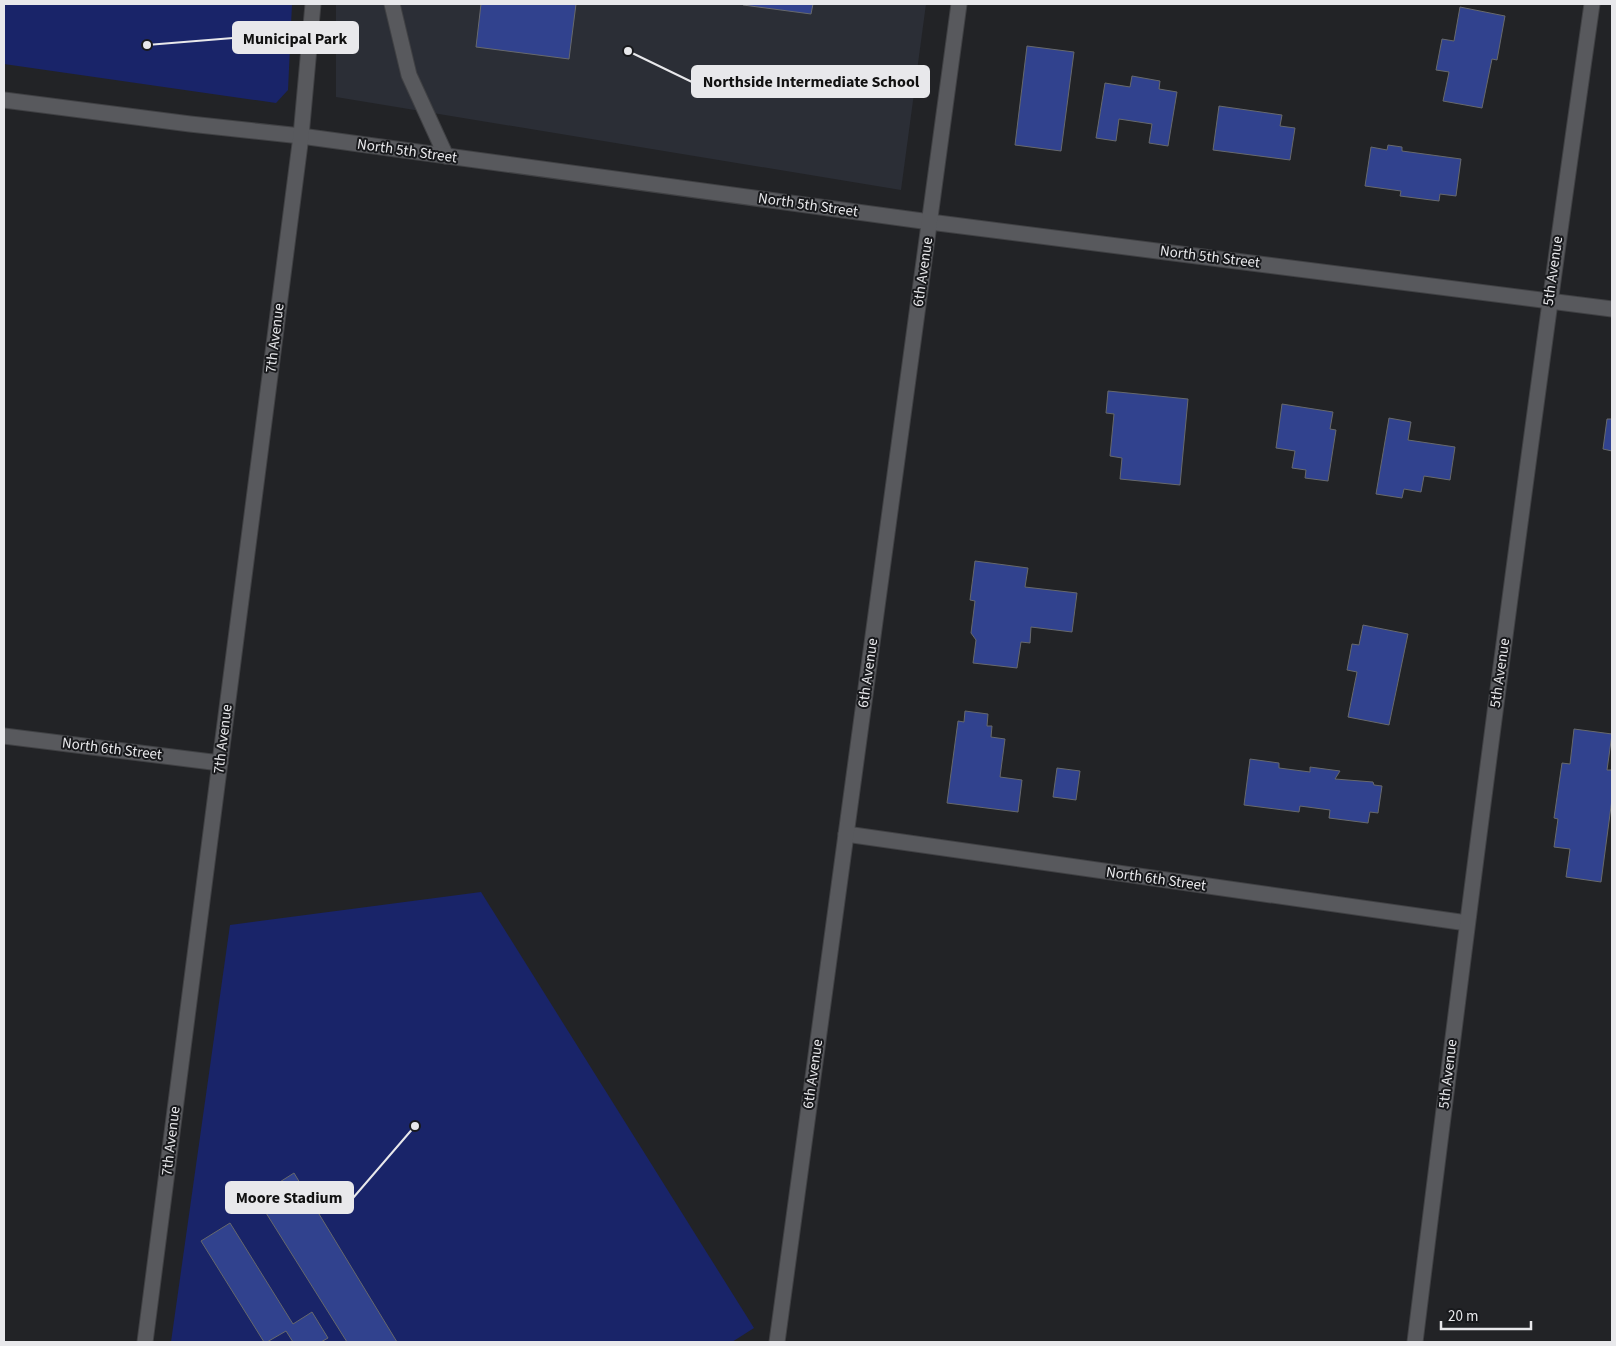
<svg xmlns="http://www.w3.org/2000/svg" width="1616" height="1346" viewBox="0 0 1616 1346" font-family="'Source Sans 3',sans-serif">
<rect width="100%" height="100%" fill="#222326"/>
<path fill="#2b2e36" d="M336,4H926L901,190L336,97Z"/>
<g fill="#192469">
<path d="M4,4H292L288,90L276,103L4,64Z"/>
<path d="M481,892L754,1328L732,1342H171L230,925Z"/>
</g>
<g fill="#31428e" stroke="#67696c">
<path d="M481,4H576L569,59L476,47Z"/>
<path d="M743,4H813L811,14L743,5Z"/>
<path d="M1460,7L1505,16L1497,60L1492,59L1482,108L1443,101L1449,72L1436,70L1442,39L1454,41Z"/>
<path d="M1027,46L1074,52L1061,151L1015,145Z"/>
<path d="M1132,76L1160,81L1159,89L1177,92L1168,146L1149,143L1152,124L1119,119L1116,141L1096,138L1105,83L1130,87Z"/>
<path d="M1219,106L1282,115L1280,126L1295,128L1290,160L1213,150Z"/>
<path d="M1388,145L1402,147V151L1461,159L1456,196L1440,194L1439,201L1400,196L1401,191L1365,186L1371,147L1387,150Z"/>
<path d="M1108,391L1188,399L1180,485L1120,479L1122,458L1110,456L1114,414L1106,413Z"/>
<path d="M1282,404L1333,412L1330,429L1336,430L1328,481L1305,478L1306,470L1292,468L1295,451L1276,448Z"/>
<path d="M1389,418L1411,422L1408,440L1455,447L1450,480L1424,476L1421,492L1404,489L1402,498L1376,494Z"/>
<path d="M1607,419H1612V451L1603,449Z"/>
<path d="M975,561L1028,568L1025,587L1077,593L1072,632L1031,627L1030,643L1021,642L1017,668L973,663L976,640L971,633L975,601L970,600Z"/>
<path d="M1363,625L1408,634L1389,725L1348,717L1357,672L1347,670L1352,644L1359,645Z"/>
<path d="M965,711L988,714L987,726H992L991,737L1005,739L1000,777L1022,780L1018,812L947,803L958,721L964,722Z"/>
<path d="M1574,729L1612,734L1607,770H1612V799L1601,882L1566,877L1570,849L1554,847L1558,819L1554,818L1562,763L1570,764Z"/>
<path d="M1250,759L1279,763V768L1310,772V767L1340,771L1335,779L1373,782L1374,785L1382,786L1378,813L1370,812L1368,823L1329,818L1330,810L1300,806L1299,812L1244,805Z"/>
<path d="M1057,768L1080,771L1076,800L1053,797Z"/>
<path d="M294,1173L397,1342H347L256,1197Z"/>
<path d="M230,1223L293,1324L312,1312L328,1338L321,1342H293L286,1331L267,1342H264L201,1241Z"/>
</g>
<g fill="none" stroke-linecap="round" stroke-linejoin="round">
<g stroke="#404144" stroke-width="17">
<path id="service" d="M392,4L409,75L446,156"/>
</g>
<g stroke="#404144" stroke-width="17">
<g id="minor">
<path d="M4,100L190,124L301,136L930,222L1612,309"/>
<path d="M4,736L220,763"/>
<path d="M846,834L1467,923"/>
<path d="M145,1342L301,136L313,4"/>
<path d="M777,1342L959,4"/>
<path d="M1415,1342C1470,896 1528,449 1592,4"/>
</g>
</g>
<use href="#service" stroke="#58595d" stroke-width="15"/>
<use href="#minor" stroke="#58595d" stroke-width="15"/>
</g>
<g text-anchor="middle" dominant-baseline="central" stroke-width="4" stroke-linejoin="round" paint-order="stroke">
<g font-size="15" fill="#e8e8eb" stroke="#18191c">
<text transform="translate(407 151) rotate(8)">North 5th Street</text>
<text transform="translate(808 205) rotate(8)">North 5th Street</text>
<text transform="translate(1210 257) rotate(7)">North 5th Street</text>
<text transform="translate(1553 271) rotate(-82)">5th Avenue</text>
<text transform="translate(923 272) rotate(-82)">6th Avenue</text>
<text transform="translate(275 338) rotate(-83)">7th Avenue</text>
<text transform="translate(868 673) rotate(-82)">6th Avenue</text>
<text transform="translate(1500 673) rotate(-82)">5th Avenue</text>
<text transform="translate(223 739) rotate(-83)">7th Avenue</text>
<text transform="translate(112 749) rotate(7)">North 6th Street</text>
<text transform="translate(1156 879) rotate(8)">North 6th Street</text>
<text transform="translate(813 1074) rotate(-82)">6th Avenue</text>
<text transform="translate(1448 1074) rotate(-83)">5th Avenue</text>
<text transform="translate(171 1141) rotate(-83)">7th Avenue</text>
</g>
</g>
<path fill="none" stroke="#e8e8eb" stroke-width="2" d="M147 45L233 38M628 51L692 82M415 1126L353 1198"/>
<g fill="#e8e8eb" stroke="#18191c" stroke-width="2">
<circle cx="147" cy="45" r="5"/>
<circle cx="628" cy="51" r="5"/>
<circle cx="415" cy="1126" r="5"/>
</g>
<g fill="#e8e8eb" stroke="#e8e8eb" stroke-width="2">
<rect x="233" y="22" width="125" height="31" rx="5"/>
<rect x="692" y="66" width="237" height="31" rx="5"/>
<rect x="226" y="1182" width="127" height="31" rx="5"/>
</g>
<g font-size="16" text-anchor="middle" font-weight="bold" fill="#111">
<text x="295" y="44">Municipal Park</text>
<text x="811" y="87">Northside Intermediate School</text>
<text x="289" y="1203">Moore Stadium</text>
</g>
<rect width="1616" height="1346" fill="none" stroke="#e8e8eb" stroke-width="10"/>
<path d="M1441 1321v8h90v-8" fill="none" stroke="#e8e8eb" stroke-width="2.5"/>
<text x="1448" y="1321" font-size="15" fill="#e8e8eb" stroke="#18191c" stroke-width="4" paint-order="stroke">20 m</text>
</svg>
